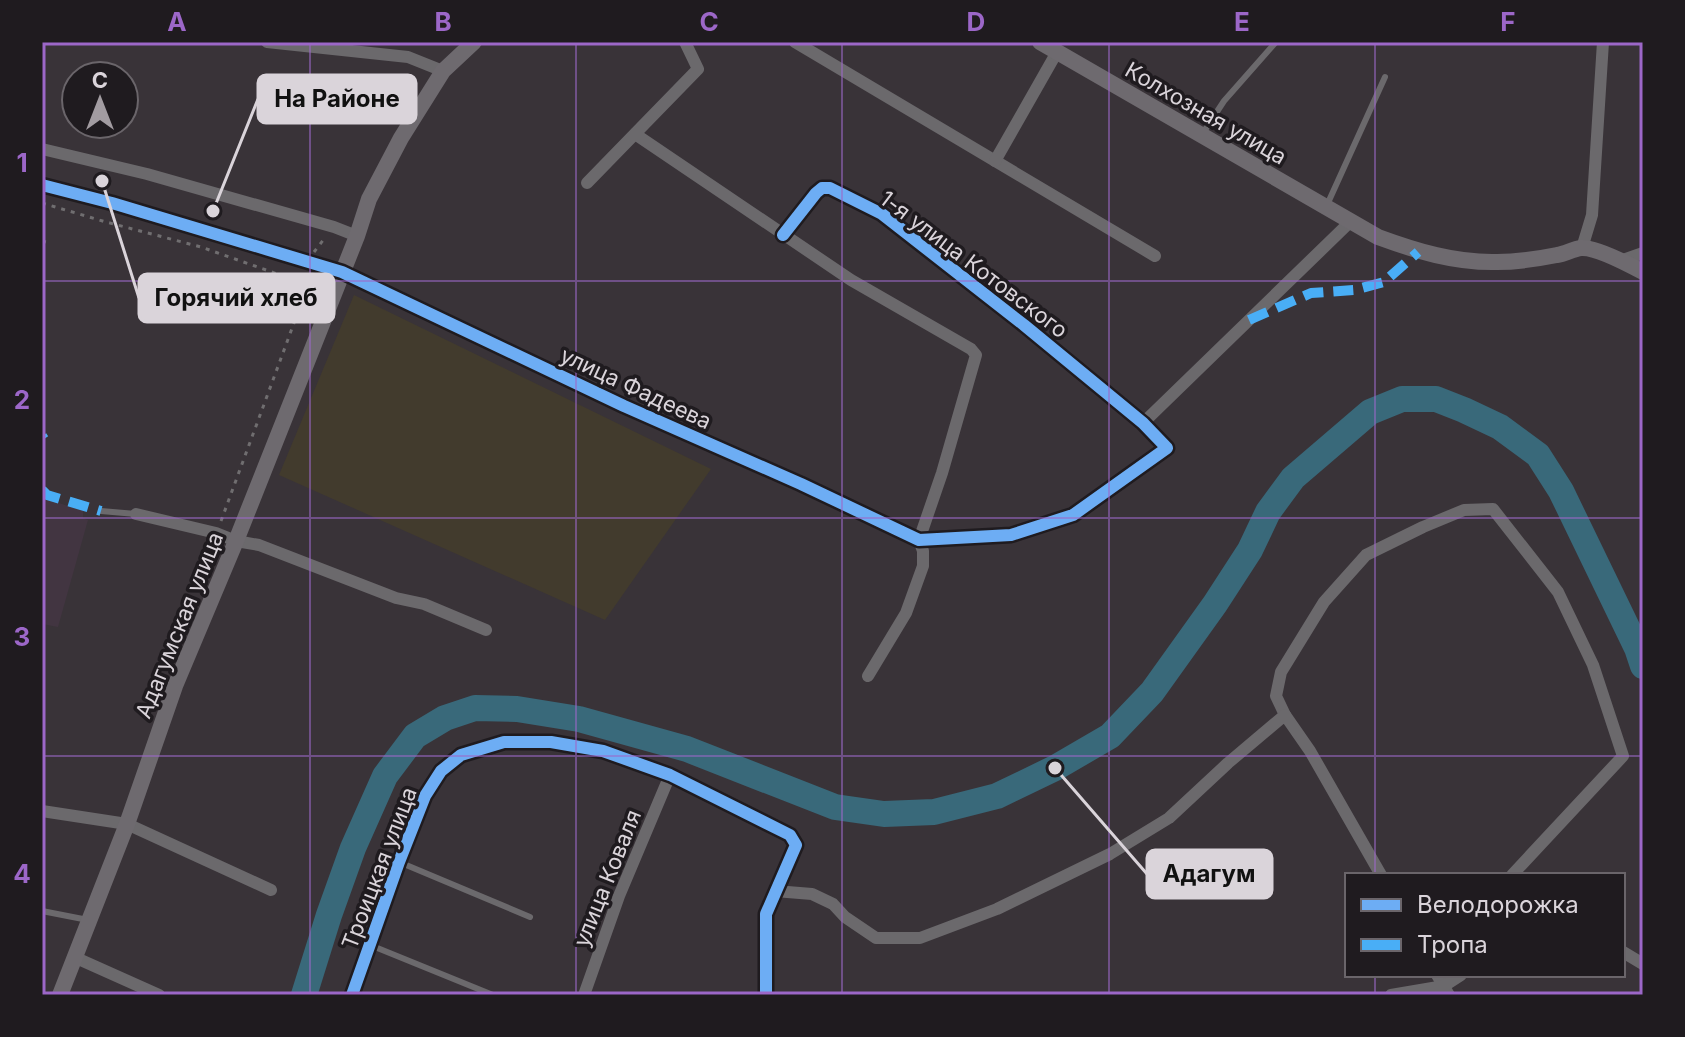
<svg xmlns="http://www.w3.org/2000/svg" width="1685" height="1037" viewBox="0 0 1685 1037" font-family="Inter,sans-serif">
<rect width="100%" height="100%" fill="#393338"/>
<path fill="#423541" d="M42,495L53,501L83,511V518L88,520L58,627L42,624Z"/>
<path fill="#423b2d" d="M354,295L711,469L605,620L279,475Z"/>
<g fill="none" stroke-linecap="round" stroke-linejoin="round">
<path stroke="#39697a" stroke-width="26" d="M304,995L329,915L353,848L385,776L415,736L445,718L475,708L517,709L579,719L687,749L835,807L884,814L934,812L997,796L1055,768L1110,736L1152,692L1215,604L1250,550L1268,512L1293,478L1370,412L1402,399H1436L1464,410L1500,427L1538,455L1561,491L1637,648L1643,666"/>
<g stroke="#706e70" stroke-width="3" stroke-dasharray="4 6" stroke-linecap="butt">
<path d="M42,203L106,222L201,247L320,289"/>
<path d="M42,241L50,243"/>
<path d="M314,252L324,239"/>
<path d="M221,521L308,285"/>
</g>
<g stroke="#6b696c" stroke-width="6">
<path d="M1203,133L1224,101L1276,42"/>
<path d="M1327,205L1385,77"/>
<path d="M101,511L136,514"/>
<path d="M399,862L530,917"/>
<path d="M42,911L88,920"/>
<path d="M370,945L493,995"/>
</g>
<g stroke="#6b696c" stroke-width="12">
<path d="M267,42L408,57L443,71"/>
<path d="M795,42L1155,256"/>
<path d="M635,134L851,280L971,349L976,355L942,473L919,540L923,551V566L906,613L868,676"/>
<path d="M42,149L147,174L334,227L357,236"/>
<path d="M995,161L1057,52"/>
<path d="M587,183L698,69L685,42"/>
<path d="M42,185L112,203L342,272L624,406L801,484L919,540L1011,535L1073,515L1167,448L1143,423L1024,325L882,214L830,188H822L816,193L783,235"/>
<path d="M1582,248L1592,215L1603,42"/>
<path d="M1623,260L1643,253"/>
<path d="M1143,423L1350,222"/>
<path d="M136,514L216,533L236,541L259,545L396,598L424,604L486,630"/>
<path d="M1285,715L1276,696L1281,672L1324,602L1366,555L1423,527L1464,510L1493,509L1558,592L1593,665L1623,756L1512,875"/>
<path d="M42,811L127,824L271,890"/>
<path d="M775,891L812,894L833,904L845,917L876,938H920L997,909L1110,854L1169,818L1228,763L1285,715L1310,751L1381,875"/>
<path d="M1623,952L1643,964"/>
<path d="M74,957L159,995"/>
<path d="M1437,975L1449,995"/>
<path d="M352,995L399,862L425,796L441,771L461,755L504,742H551L603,751L670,775L790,835L796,845L766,914V995"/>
<path d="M584,995L619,896L670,775"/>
<path d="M1391,995L1444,986L1461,975"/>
</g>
<g stroke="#6e6a6f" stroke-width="16">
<path d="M1040,42L1378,237C1416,251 1455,263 1497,262C1517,262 1537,259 1557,255C1565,254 1573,249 1581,248C1596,247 1630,265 1643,272"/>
<path d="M60,995L127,824L175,686L236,541L357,236L369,199L401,138L443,71L474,42"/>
</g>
<g stroke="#49aef6" stroke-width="10" stroke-dasharray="20 10" stroke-linecap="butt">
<path d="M1249,320L1311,293L1354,290L1384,282L1418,252"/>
<path d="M42,436L44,439"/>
<path d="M42,490L47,495L101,511"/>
</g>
<g stroke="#1f1b1f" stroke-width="17">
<g id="cycleway">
<path d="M42,185L112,203L342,272L624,406L801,484L919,540L1011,535L1073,515L1167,448L1143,423L1024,325L882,214L830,188H822L816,193L783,235"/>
<path d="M352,995L399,862L425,796L441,771L461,755L504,742H551L603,751L670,775L790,835L796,845L766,914V995"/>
</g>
</g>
<use href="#cycleway" stroke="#6dadf4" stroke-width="12"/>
</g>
<path fill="none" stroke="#9c67c8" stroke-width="2" stroke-opacity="0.55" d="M310,42V995M576,42V995M842,42V995M1109,42V995M1375,42V875M42,281H1643M42,518H1643M42,756H1643M1375,975V995"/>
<g text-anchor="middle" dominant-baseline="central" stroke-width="7" stroke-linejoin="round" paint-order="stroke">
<g font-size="22" fill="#dad4da" stroke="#1f1b1f">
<text transform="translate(1206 113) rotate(30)">Колхозная улица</text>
<text transform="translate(974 264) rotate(37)">1-я улица Котовского</text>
<text transform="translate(636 388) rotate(25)">улица Фадеева</text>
<text transform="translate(179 625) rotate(-68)">Адагумская улица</text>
<text transform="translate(379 868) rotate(-69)">Троицкая улица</text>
<text transform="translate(607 878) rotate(-68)">улица Коваля</text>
</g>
</g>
<path fill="none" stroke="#dad4da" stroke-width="3" d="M213 211L258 99M102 181L139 298M1055 768L1147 874"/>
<g fill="#dad4da" stroke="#1f1b1f" stroke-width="3">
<circle cx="213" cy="211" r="8"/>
<circle cx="102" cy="181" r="8"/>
<circle cx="1055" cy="768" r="8"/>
</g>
<g fill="#dad4da" stroke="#dad4da" stroke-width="3">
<rect x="258" y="75" width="158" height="48" rx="8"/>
<rect x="139" y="274" width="195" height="48" rx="8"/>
<rect x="1147" y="850" width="125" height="48" rx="8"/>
</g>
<g font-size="24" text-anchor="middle" font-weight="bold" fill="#111">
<text x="337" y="107">На Районе</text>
<text x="236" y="306">Горячий хлеб</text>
<text x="1209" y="882">Адагум</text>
</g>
<rect width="1685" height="1037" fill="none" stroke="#1f1b1f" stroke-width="88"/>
<rect x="1345" y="873" width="280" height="104" fill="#1f1b1f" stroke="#6a656a" stroke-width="2"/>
<rect x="1361" y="899" width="40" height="12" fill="#6dadf4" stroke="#6a656a" stroke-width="2"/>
<text x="1417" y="913" font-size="24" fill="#dad4da">Велодорожка</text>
<rect x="1361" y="939" width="40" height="12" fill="#49aef6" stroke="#6a656a" stroke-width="2"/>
<text x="1417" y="953" font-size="24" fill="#dad4da">Тропа</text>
<g transform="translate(100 100)"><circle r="38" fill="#1f1b1f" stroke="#6a656a" stroke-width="2"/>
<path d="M0-6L14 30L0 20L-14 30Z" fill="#a29ca1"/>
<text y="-12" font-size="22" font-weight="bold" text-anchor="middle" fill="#dad4da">С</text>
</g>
<rect x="44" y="44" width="1597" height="949" fill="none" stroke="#9c67c8" stroke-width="3"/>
<g font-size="26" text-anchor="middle" font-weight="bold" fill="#9c67c8">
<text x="177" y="31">A</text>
<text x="443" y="31">B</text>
<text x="709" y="31">C</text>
<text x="976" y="31">D</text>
<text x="1242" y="31">E</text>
<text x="1508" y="31">F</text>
<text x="22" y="172">1</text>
<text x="22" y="409">2</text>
<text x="22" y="646">3</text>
<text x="22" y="883">4</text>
</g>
</svg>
